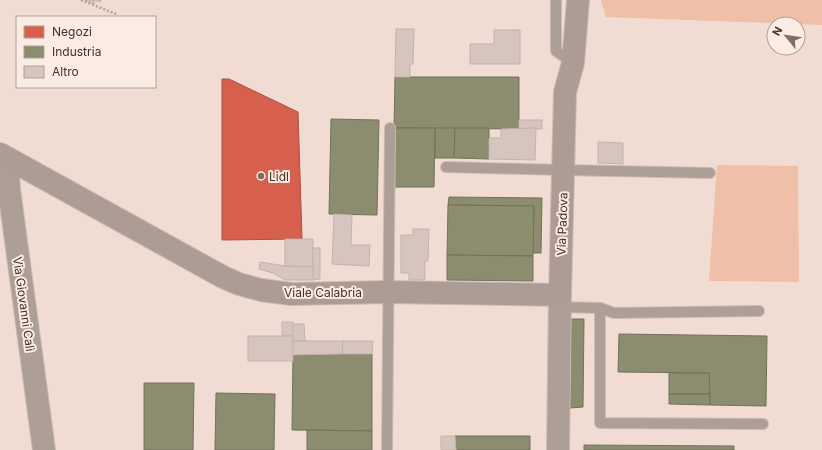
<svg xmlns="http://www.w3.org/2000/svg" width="822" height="450" viewBox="0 0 822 450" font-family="Inter,sans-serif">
<rect width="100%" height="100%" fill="#f0dcd2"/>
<g fill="#efbfa7">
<path d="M601,0H822V25L606,17Z"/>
<path d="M717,165L798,166L799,282L709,281Z"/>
</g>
<path fill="#d6604d" stroke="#a95243" d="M222,79H229L298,112L302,239L222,240Z"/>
<g fill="#8c8c6e" stroke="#75715a">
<path d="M395,77H519V129L394,128Z"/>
<path d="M331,119L379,120L377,215L329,214Z"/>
<path d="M394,128H435L434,187H394Z"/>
<path d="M435,128H455L454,158H435Z"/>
<path d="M455,128H489V159L454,158Z"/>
<path d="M449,197L542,198L541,253H533L534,206L448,205Z"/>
<path d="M448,205L534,206L533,256L447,255Z"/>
<path d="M447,255L533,256V281L447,280Z"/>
<path d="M571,319H584L583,407L570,408Z"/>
<path d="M619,334L767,336L766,406L710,405L709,373L618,372Z"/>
<path d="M372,354V431L292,430L293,355Z"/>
<path d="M669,373H709L710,394H669Z"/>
<path d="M144,383H194L193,450H144Z"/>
<path d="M216,393L275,394L274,450H215Z"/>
<path d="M669,394H710V405L669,404Z"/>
<path d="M307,430L372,431V450H307Z"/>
<path d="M455,436H530V450H456Z"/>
<path d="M584,445L734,446V450H584Z"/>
</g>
<g fill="#d5c5be" stroke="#c2b3ab">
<path d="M84,0H101L100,2L95,0L94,4Z"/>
<path d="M396,29H414L413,64H410V77H395Z"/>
<path d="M494,30H520V64H470V44H494Z"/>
<rect x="519" y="120" width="23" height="9"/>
<path d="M536,128L535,160L489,159V138H501V129Z"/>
<path d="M598,142L623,143V164L598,163Z"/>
<path d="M334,214L352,215L351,245H370L369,266L332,264Z"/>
<path d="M413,229H429L428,261H425V280H409V273H401V235H413Z"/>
<path d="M285,239H313V267L285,266Z"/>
<path d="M313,248H320V279L313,280Z"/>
<path d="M260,262L285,266L313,267V280H285L273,273L259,269Z"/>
<rect x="282" y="322" width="11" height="14"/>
<path d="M293,324H304L305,341H293Z"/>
<rect x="248" y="336" width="45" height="25"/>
<path d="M293,341H343L342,354L293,355Z"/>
<path d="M343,341H373L372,354H342Z"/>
<path d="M441,436H455L456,450H441Z"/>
</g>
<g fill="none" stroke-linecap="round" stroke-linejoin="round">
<g stroke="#cabbb3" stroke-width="12">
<g id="service">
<path d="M556,0V51L573,63"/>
<path d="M446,167L563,170L710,173"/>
<path d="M559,307L600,308L614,313L759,311"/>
<path d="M600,308V423L763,424"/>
<path d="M387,450L390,128"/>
</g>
</g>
<g stroke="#cabbb3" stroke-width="24">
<g id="tertiary">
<path d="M7,158L9,189L44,450"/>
<path d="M558,450L560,295"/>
</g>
</g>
<g stroke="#cabbb3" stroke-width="24">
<path id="secondary" d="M0,154L223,277L239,284L261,290L291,294L389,292L560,295L565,92L573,63L578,0"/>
</g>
<path stroke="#afa19b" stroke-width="2.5" stroke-dasharray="2 2" stroke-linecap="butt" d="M81,0L116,14"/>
<use href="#service" stroke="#ad9e96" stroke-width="10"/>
<use href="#tertiary" stroke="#ad9e96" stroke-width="22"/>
<use href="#secondary" stroke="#ad9c93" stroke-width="22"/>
</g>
<circle fill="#7e6e65" stroke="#faebe3" stroke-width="1.5" cx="261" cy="176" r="4"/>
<g text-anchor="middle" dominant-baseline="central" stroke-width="4" stroke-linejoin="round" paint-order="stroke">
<g font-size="12" fill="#40322b" stroke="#faebe3" text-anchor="start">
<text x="269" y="176">Lidl</text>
</g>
<g font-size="12" fill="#40322b" stroke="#faebe3">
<text transform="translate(562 224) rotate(-88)">Via Padova</text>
<text x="323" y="292">Viale Calabria</text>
<text transform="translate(24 304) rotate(82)">Via Giovanni Calì</text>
</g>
</g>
<rect x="16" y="16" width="140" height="72" fill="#faebe3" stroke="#b0a199"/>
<rect x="24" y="26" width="20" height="12" fill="#d6604d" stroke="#b0a199"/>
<text x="52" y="36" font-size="12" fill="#40322b">Negozi</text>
<rect x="24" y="46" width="20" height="12" fill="#8c8c6e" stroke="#b0a199"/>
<text x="52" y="56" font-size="12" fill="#40322b">Industria</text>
<rect x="24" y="66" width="20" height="12" fill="#d5c5be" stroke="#b0a199"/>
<text x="52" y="76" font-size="12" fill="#40322b">Altro</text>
<g transform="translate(786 36) rotate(299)"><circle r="19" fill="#faebe3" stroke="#b0a199"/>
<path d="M0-3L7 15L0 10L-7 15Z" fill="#7e6e65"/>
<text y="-6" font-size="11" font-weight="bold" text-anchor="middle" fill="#40322b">N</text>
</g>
</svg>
